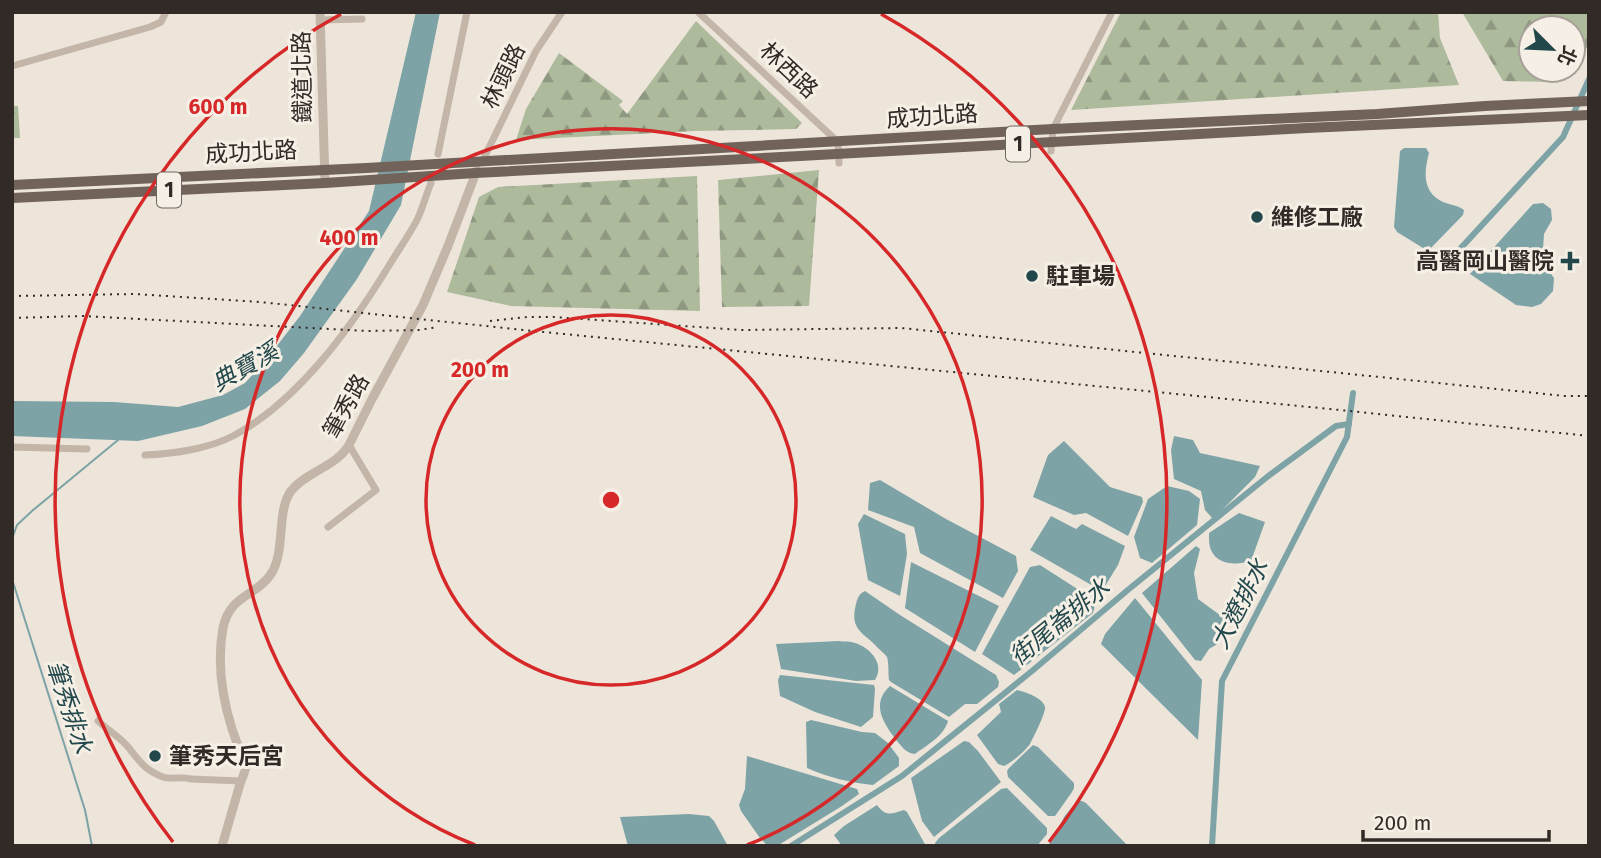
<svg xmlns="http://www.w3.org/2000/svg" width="1601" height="858" viewBox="0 0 1601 858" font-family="'Fira Sans','Noto Sans TC',sans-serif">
<defs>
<pattern id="grass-tufts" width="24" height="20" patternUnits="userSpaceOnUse" patternTransform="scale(1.75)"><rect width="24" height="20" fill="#aeba9c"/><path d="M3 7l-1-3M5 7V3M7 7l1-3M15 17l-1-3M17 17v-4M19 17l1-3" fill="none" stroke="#8e977f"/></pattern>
<pattern id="forest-firs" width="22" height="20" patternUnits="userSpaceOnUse" patternTransform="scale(1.75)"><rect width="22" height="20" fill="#aeba9c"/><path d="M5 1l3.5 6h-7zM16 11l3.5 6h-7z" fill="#8e977f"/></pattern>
</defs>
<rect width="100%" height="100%" fill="#ede5da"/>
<path fill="url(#grass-tufts)" d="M12,106H18L20,138H12Z"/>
<g fill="url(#forest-firs)">
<path d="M1121,12H1438L1440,38L1459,85L1071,110Z"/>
<path d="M1462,12H1589V46L1573,62V28H1531V70H1567L1559,82L1503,81Z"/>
<path d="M696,21L802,123L796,129L695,131L516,140L526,109L559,53L623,101L619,105L627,114Z"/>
<path d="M819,170L809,306L722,307L718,180Z"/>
<path d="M697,176L700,311L511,306L447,292L479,197L498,187Z"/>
</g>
<g fill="#7da3a6">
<path d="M416,12H440L401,205L357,279L304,353L280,381L245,409L202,426L138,441L12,436V401L114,402L178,407L223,395L245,383L266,360L300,316L369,211Z"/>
<path d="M1404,148H1426L1429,153C1424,172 1422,192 1443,202C1450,205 1457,205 1464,210L1463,215L1428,251L1397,232L1394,227L1400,151Z"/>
<path d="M1543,203L1551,209L1552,220L1544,234L1543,249L1544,264L1554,278L1553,291L1541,304L1532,307L1516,305L1470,274L1533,204Z"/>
<path d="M1174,436L1193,440L1200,453L1260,466L1255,477L1213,519L1205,510L1201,491L1174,479L1171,450Z"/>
<path d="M1064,441L1110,487L1142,497L1143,502L1128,536L1086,513L1074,515L1033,497L1048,455Z"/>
<path d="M880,480L946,519L1016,556L1018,571L1003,598L920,553L914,527L868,510L870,483Z"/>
<path d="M1167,486L1189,491L1200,499L1197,525L1152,563L1140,558L1134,537L1148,499Z"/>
<path d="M1239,513L1265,522L1251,561C1238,565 1218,566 1211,550C1209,546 1209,538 1209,533Z"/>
<path d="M864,514L905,534L907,554L900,596L868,580L858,524Z"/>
<path d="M1051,516L1076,529L1082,524L1125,546L1118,565L1102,591L1030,550Z"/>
<path d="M1196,546L1200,549L1194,573L1198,599L1228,621L1219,643L1209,649L1201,661L1195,660L1142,593Z"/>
<path d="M911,562L999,606L975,652L905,608Z"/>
<path d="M1040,565L1096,601L1093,613L1014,675L982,654L1030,567Z"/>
<path d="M865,591L900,615L996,675L999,682L998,687L977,704H965L949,717L891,682L889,680C888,673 889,663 887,657C885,654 882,652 879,649C864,632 849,631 856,604C858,597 859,594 865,591Z"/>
<path d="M1135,598L1202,680L1198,740L1101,644L1105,634Z"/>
<path d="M839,641C843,642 847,641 851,642C868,645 886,663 875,680L856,681L781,669L776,644Z"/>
<path d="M780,675L874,685L875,689L873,717L861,727L815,712L780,696L778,680Z"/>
<path d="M890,686L948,721C944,736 927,745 915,754C906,753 903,748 897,741C884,724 870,704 890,686Z"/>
<path d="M1017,690C1026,692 1043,698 1045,707C1046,713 1033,738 1030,744C1024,752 1013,762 1004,766L998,764L977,735L1001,712L999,704Z"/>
<path d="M811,720L862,732L875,733L888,743L899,758V766L873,785C851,783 827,777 807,768L806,722Z"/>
<path d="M964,741L969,742L978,751L1001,782L934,837L922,821L911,778Z"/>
<path d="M1033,745L1038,747L1074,783V788L1072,792L1055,816H1048L1008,777L1007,771L1009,768Z"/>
<path d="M747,756L857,789L859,794L842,806L777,846H768L760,838L741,811L739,805L745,789Z"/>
<path d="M1007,788L1047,828V834L1037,846H936L935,843L939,838L1001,789Z"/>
<path d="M1077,801H1082L1086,803L1128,846H1047L1054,838L1064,817Z"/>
<path d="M877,805C886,817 891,814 904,810L907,812L926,846H842L834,835L844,826Z"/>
<path d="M689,814L709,816L714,821L728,846H628L620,817Z"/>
</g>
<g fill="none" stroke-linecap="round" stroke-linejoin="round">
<g stroke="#7da3a6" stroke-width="2">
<path d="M12,539L17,525L32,511L118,440"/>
<path d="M12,579L85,810L92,846"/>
</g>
<g stroke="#7da3a6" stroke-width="6">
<path d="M1448,262L1563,137L1589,79"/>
<path d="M791,846L902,776L1032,671L1129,589L1267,477L1336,426L1349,424"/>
<path d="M1212,846L1222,681L1347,437L1353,393"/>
</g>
<g stroke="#c3b5a7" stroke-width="7">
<path d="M698,12L838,142L839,163"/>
<path d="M320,20L362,19"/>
<path d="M12,66L150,27L161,22L166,12"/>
<path d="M1051,151L1053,129L1112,12"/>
<path d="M438,154L467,12"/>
<path d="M483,160L536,51L562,12"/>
<path d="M12,447L87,449"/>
<path d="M145,455C172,454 208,449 233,436C299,401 352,326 390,264C399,249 410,234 418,218C423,207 426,195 431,183"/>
<path d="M328,527L376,490L349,445"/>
<path d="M98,721C108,730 121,738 129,748C140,762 145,770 163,777C171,780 182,776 191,779L241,781"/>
</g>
<g stroke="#c3b5a7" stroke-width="9">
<path d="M320,12L325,183"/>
<path d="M222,846C228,825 234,805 240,784C242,778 247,769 246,763C246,760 243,757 241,754C238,746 235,737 232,729C222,697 217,661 223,628C230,594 257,596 271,574C286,551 276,511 291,491C307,471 336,467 349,445L372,399L423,305L448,246L477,170"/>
</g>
<g stroke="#71625a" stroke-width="10">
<path d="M12,185L366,168L1053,129L1377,114L1485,106L1589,101"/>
<path d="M12,198L325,183L475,173L800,156L1307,128L1589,115"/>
</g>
<g stroke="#312a27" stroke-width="2" stroke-dasharray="2 5" stroke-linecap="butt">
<path d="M12,296L135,294L260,302L523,330L1330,409L1589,436"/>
<path d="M12,318L82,316L368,331L419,330L438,327"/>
<path d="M490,321L528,317H554L741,330L901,328L1565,396H1589"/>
</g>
</g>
<g fill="none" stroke="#d62828" stroke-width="3.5">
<circle cx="611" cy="500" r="185"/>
<path d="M475 845A371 371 0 1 1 747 845"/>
<path d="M173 842A556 556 0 0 1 341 14M881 14A556 556 0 0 1 1049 842"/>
</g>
<g fill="#22484c" stroke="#f6efe5" stroke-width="2.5">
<circle cx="1257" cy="217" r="7"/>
<path d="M1566.5 250.5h7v7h7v7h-7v7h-7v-7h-7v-7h7z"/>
<circle cx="1032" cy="276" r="7"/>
<circle cx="155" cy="756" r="7"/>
</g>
<g text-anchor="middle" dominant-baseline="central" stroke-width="6" stroke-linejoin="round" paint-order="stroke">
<g fill="#f6efe5" stroke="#6c6560" stroke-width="2">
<rect x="1006" y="126.5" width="24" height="35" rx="5"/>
<rect x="157" y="172.5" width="24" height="35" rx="5"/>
</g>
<g font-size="21" font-weight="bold" fill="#312a27">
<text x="1018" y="144">1</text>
<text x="169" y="190">1</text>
</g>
<g font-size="23" fill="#312a27" stroke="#f6efe5">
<text transform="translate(789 70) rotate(43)">林西路</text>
<text transform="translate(503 76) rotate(-64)">林頭路</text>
<text transform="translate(302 77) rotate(-91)">鐵道北路</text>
<text transform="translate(932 116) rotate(-4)">成功北路</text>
<text transform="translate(251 152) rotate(-3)">成功北路</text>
<text transform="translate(346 406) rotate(-61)">筆秀路</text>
</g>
<g font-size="23" font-weight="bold" fill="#312a27" stroke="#f6efe5" text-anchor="start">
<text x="1271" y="217">維修工廠</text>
<text x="1554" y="261" text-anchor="end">高醫岡山醫院</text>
<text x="1046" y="276">駐車場</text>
<text x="169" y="756">筆秀天后宮</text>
</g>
<g font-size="24" font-style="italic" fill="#22484c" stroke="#f6efe5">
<text transform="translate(245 367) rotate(-30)">典寶溪</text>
<text transform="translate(1240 604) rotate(-63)">大遼排水</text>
<text transform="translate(1060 622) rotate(-39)">街尾崙排水</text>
<text transform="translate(69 707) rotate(72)">筆秀排水</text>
</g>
</g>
<circle cx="611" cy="500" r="10" fill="#d62828" stroke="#f6efe5" stroke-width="3.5"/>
<g font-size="21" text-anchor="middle" font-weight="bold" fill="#d62828" stroke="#f6efe5" stroke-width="6" stroke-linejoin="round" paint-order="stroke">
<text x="218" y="114">600 m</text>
<text x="349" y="245">400 m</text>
<text x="480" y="377">200 m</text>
</g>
<rect width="1601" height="858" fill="none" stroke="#312a27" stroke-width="28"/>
<g transform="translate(1552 49) rotate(114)"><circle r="33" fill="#f6efe5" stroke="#a7a099" stroke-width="2"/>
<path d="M0-5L12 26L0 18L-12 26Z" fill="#22484c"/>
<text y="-10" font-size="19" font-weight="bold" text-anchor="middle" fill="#312a27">北</text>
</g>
<path d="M1363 830v10h186v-10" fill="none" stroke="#312a27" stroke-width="3.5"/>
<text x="1374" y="830" font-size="21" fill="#312a27" stroke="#f6efe5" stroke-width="5" paint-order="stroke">200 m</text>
</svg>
